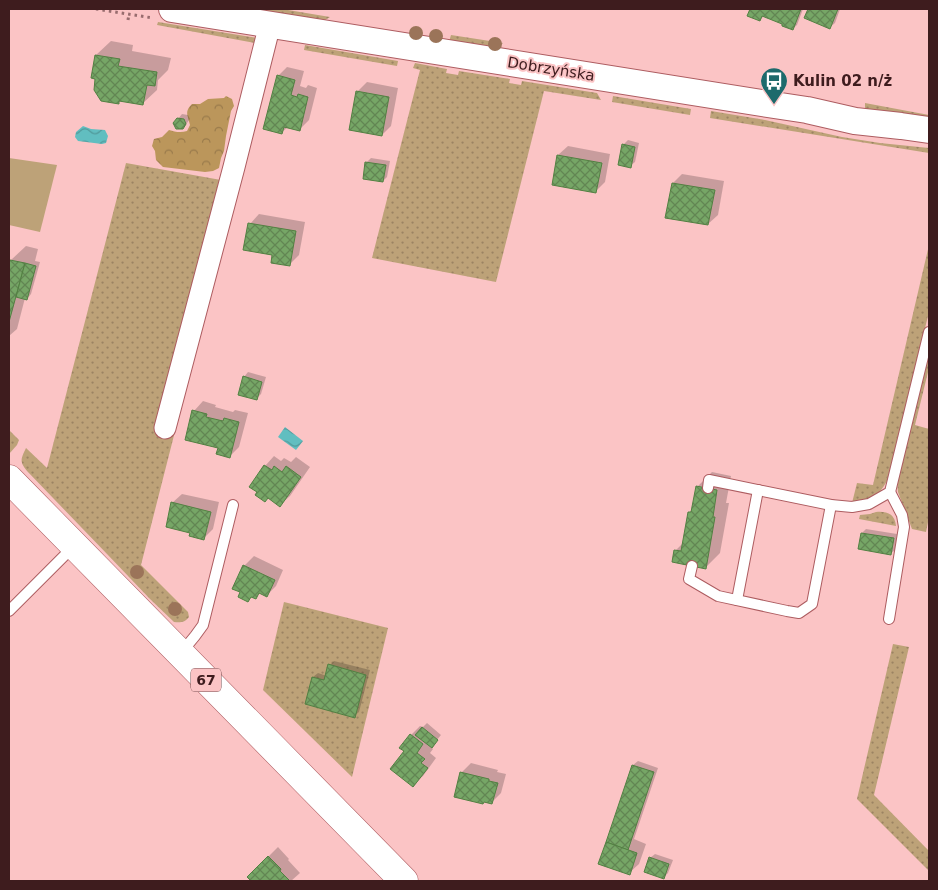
<svg xmlns="http://www.w3.org/2000/svg" width="938" height="890" viewBox="0 0 938 890" font-family="'DejaVu Sans',sans-serif">
<defs>
<pattern id="grass-dots" width="8" height="8" patternUnits="userSpaceOnUse" patternTransform="scale(1.25)"><rect width="8" height="8" fill="#bda278"/><path d="M2 2h.1M6 6h.1" fill="none" stroke="#9b8362" stroke-width="1.8" stroke-linecap="round"/></pattern>
<pattern id="forest-crowns" width="20" height="18" patternUnits="userSpaceOnUse" patternTransform="scale(1.25)"><rect width="20" height="18" fill="#bb965b"/><path d="M2 6a3 3 0 1 1 6 0M12 15a3 3 0 1 1 6 0" fill="none" stroke="#997a4b"/></pattern>
<pattern id="water-waves" width="16" height="10" patternUnits="userSpaceOnUse" patternTransform="scale(1.25)"><rect width="16" height="10" fill="#61bec0"/><path d="M0 5q4-4 8 0t8 0" fill="none" stroke="#519a9b"/></pattern>
<pattern id="building-cross-hatch" width="8" height="8" patternUnits="userSpaceOnUse" patternTransform="scale(1.25)"><rect width="8" height="8" fill="#76a666"/><path d="M0 0l8 8M0 8l8-8" fill="none" stroke="#628653"/></pattern>
</defs>
<rect width="100%" height="100%" fill="#fbc4c5"/>
<g fill="url(#grass-dots)">
<path d="M240,9H282L330,17L322,22Z"/>
<path d="M158,22L257,38L238,184L141,565L188,612L189,617C185,622 181,623 174,622L150,599L107,554L27,471C19,461 21,459 26,448L47,468L126,163L221,180L255,43L157,25Z"/>
<path d="M451,35L503,43L495,49L449,42Z"/>
<path d="M305,45L398,61L397,66L304,50Z"/>
<path d="M415,63L447,69L446,73L458,75L459,71L510,79L509,83L521,85L522,81L597,93L601,100L544,91L496,282L372,258L420,70L413,68Z"/>
<path d="M613,96L691,109L690,115L612,102Z"/>
<path d="M865,103L929,115V120L865,110Z"/>
<path d="M711,111L765,120L842,137L880,143L929,148V153L710,118Z"/>
<path d="M929,245V312L887,481C877,498 872,500 852,503L857,483L873,485Z"/>
<path d="M929,350V368L915,425L929,429V517L926,532L912,529L898,492L897,482Z"/>
<path d="M9,430L19,440L17,445L9,454Z"/>
<path d="M876,512C887,511 895,514 896,526L859,519L860,515L870,514Z"/>
<path d="M284,602L388,628L352,777L263,690Z"/>
<path d="M893,644L909,647L874,795L929,851V871L857,799Z"/>
</g>
<path fill="url(#forest-crowns)" d="M226,96L232,99L234,106L231,111L226,136L224,151L221,158L219,168L213,171L205,172L163,167L156,160L155,151L152,146L154,139L162,137L169,130C175,132 181,133 187,131L190,125C188,115 184,112 192,104H200L208,99L224,98Z"/>
<path fill="#bda278" d="M9,158L57,165L40,232L9,225Z"/>
<g fill="url(#water-waves)">
<path d="M83,126L91,129L105,130L108,136L106,143L102,144L78,141L75,137L76,132Z"/>
<path d="M285,427L303,441L296,450L278,437Z"/>
</g>
<g fill="#0003">
<path d="M752,9H803L797,25L792,29L784,23L764,16L760,20L749,16Z"/>
<path d="M809,9H840L835,23L830,27L805,18Z"/>
<path d="M111,41L133,45L132,51L171,58L168,70L158,80L157,90L142,104L121,100L119,102L97,78L96,55Z"/>
<path d="M287,67L304,71L300,86L306,88L308,85L317,88L309,120L299,130L288,127L282,132L278,76Z"/>
<path d="M367,82L398,88L391,126L382,135L357,92Z"/>
<path d="M182,114L188,115L190,119L187,123L183,128L178,119Z"/>
<path d="M628,140L639,143L635,162L630,166L623,145Z"/>
<path d="M568,146L610,154L605,182L596,191L558,155Z"/>
<path d="M371,158L390,161L387,177L383,181L367,162Z"/>
<path d="M682,174L724,181L718,215L708,224L667,217L673,183Z"/>
<path d="M259,214L305,222L299,255L289,265L274,254L250,224Z"/>
<path d="M26,246L38,249L35,261L40,262L31,294L27,299L25,298L17,329L9,336V270L11,260Z"/>
<path d="M248,372L266,377L261,394L257,398L244,377Z"/>
<path d="M203,401L216,405L215,407L233,412L235,410L248,413L239,447L230,456L194,411Z"/>
<path d="M274,456L281,461L284,458L291,462L296,457L310,467L290,496L280,505L251,486L265,466Z"/>
<path d="M712,472L731,476L726,503H729L720,553L706,567L675,551L684,542L689,513L693,509L697,487Z"/>
<path d="M182,494L219,502L213,529L204,538L191,532L172,503Z"/>
<path d="M866,529L897,534L895,550L890,554L859,548L862,533Z"/>
<path d="M254,556L283,570L276,586L267,595L260,593L255,598L252,596L248,600L242,592L244,566Z"/>
<path d="M334,661L370,670L359,712L354,716L306,703L313,677L318,673L327,676L330,665Z"/>
<path d="M427,723L441,735L431,747L433,749L430,753L436,758L423,776L413,785L411,735L420,726L423,727Z"/>
<path d="M638,761L658,768L634,839L646,844L639,864L629,873L600,863L633,765Z"/>
<path d="M471,763L498,770L497,772L506,774L501,793L492,802L485,801L461,773Z"/>
<path d="M278,847L289,859L288,860L300,873L291,881H253L248,877Z"/>
<path d="M655,854L673,860L668,873L664,877L650,858Z"/>
</g>
<g fill="url(#building-cross-hatch)" stroke="#528042">
<path d="M750,9H801L793,30L782,26V24L762,16L760,21L747,16Z"/>
<path d="M808,9H838L830,29L804,18Z"/>
<path d="M95,55L120,59L118,66L157,72L155,86L147,85L143,105L119,101V104L101,101L94,90L95,79L91,78Z"/>
<path d="M277,75L295,80L291,95L297,97L298,94L308,97L300,131L284,127L282,134L263,129Z"/>
<path d="M356,91L389,97L382,136L349,130Z"/>
<path d="M177,118L184,119L186,124L183,129H176L173,123Z"/>
<path d="M622,144L635,147L631,168L618,165Z"/>
<path d="M557,155L602,163L596,193L552,185Z"/>
<path d="M365,162L386,165L383,182L363,179Z"/>
<path d="M672,183L715,190L708,225L665,218Z"/>
<path d="M248,223L296,231L290,266L271,263L272,255L243,250Z"/>
<path d="M10,260L25,263L9,322V265Z"/>
<path d="M25,263L36,266L27,300L16,297Z"/>
<path d="M243,376L262,382L257,400L238,395Z"/>
<path d="M192,410L207,414L206,417L223,421L224,418L239,422L230,458L216,454L218,448L185,440Z"/>
<path d="M264,465L272,470L274,466L282,472L286,466L301,477L280,507L268,498L265,502L255,495L257,492L249,487Z"/>
<path d="M696,486L717,490L713,517H715L706,569L672,562L674,550L681,551L688,512H691Z"/>
<path d="M171,502L211,512L204,540L189,536L190,533L166,527Z"/>
<path d="M861,533L894,538L891,555L858,549Z"/>
<path d="M243,565L275,580L267,597L259,593L256,599L251,597L248,602L238,597L240,592L232,589Z"/>
<path d="M328,664L366,675L355,718L305,704L312,677L324,680Z"/>
<path d="M422,727L438,740L432,748L415,735Z"/>
<path d="M410,734L423,744L417,753L425,759L421,763L428,768L413,787L390,769L404,751L399,748Z"/>
<path d="M632,765L654,772L628,850L606,842Z"/>
<path d="M460,772L489,779V781L498,783L492,804L484,802L483,804L454,797Z"/>
<path d="M606,842L637,853L630,875L598,864Z"/>
<path d="M268,856L281,869L280,871L290,881H251L247,877Z"/>
<path d="M649,857L669,864L664,879L644,872Z"/>
</g>
<g fill="none" stroke-linecap="round" stroke-linejoin="round">
<g stroke="#ad5c60" stroke-width="12">
<g id="service">
<path d="M708,488L709,480L831,505L852,507L869,504L890,492L929,332"/>
<path d="M692,566L689,579L718,596L787,611L799,613L812,604L831,505"/>
<path d="M737,600L758,490"/>
<path d="M9,611L73,547"/>
<path d="M889,619L904,527L902,515L890,492"/>
<path d="M181,653L195,636L203,625L233,505"/>
</g>
</g>
<g stroke="#ad5c60" stroke-width="23">
<path id="minor" d="M165,428L234,167L270,24"/>
</g>
<g stroke="#ad5c60" stroke-width="28">
<path id="tertiary" d="M172,9L774,105L807,110L855,121L901,126L929,130"/>
</g>
<g stroke="#ad5c60" stroke-width="29">
<path id="primary" d="M9,479L404,881"/>
</g>
<g stroke="#986c6e" stroke-width="3" stroke-dasharray="2.5 4" stroke-linecap="butt">
<path d="M96,9L153,18"/>
<path d="M128,20L129,14"/>
</g>
<use href="#service" stroke="#fff" stroke-width="10"/>
<use href="#minor" stroke="#fff" stroke-width="21"/>
<use href="#tertiary" stroke="#fff" stroke-width="26"/>
<use href="#primary" stroke="#fff" stroke-width="28"/>
</g>
<g fill="#9b7459">
<circle cx="416" cy="33" r="7"/>
<circle cx="436" cy="36" r="7"/>
<circle cx="495" cy="44" r="7"/>
<circle cx="137" cy="572" r="7"/>
<circle cx="175" cy="609" r="7"/>
</g>
<defs>
<g id="bus-pin" transform="scale(1.4375)"><path d="M0 17L-7.5 6A9.5 9.5 0 1 1 7.5 6Z" fill="#1d6a6c" stroke="#fbc4c5"/><path d="M-5-6H5V4H4V6H2V4H-2V6H-4V4H-5ZM-3.5-4V0h7V-4ZM-3.5 1.2v1.5H-2V1.2ZM2 1.2v1.5H3.5V1.2Z" fill="#fff"/></g>
</defs>
<g fill-rule="evenodd">
<use href="#bus-pin" x="774" y="81"/>
</g>
<g text-anchor="middle" dominant-baseline="central" stroke-width="4" stroke-linejoin="round" paint-order="stroke">
<rect fill="#fbc4c5" stroke="#774e50" stroke-width="1" x="191" y="668.5" width="30" height="23" rx="4"/>
<g font-size="14" font-weight="bold" fill="#3e1c1e">
<text x="206" y="680">67</text>
</g>
<g font-size="15" fill="#3e1c1e" stroke="#fbc4c5">
<text transform="translate(551 69) rotate(9)">Dobrzyńska</text>
</g>
<g font-size="15" font-weight="bold" fill="#3e1c1e" stroke="#fbc4c5" text-anchor="start">
<text x="793" y="81">Kulin 02 n/ż</text>
</g>
</g>
<rect width="938" height="890" fill="none" stroke="#3e1c1e" stroke-width="20"/>
</svg>
